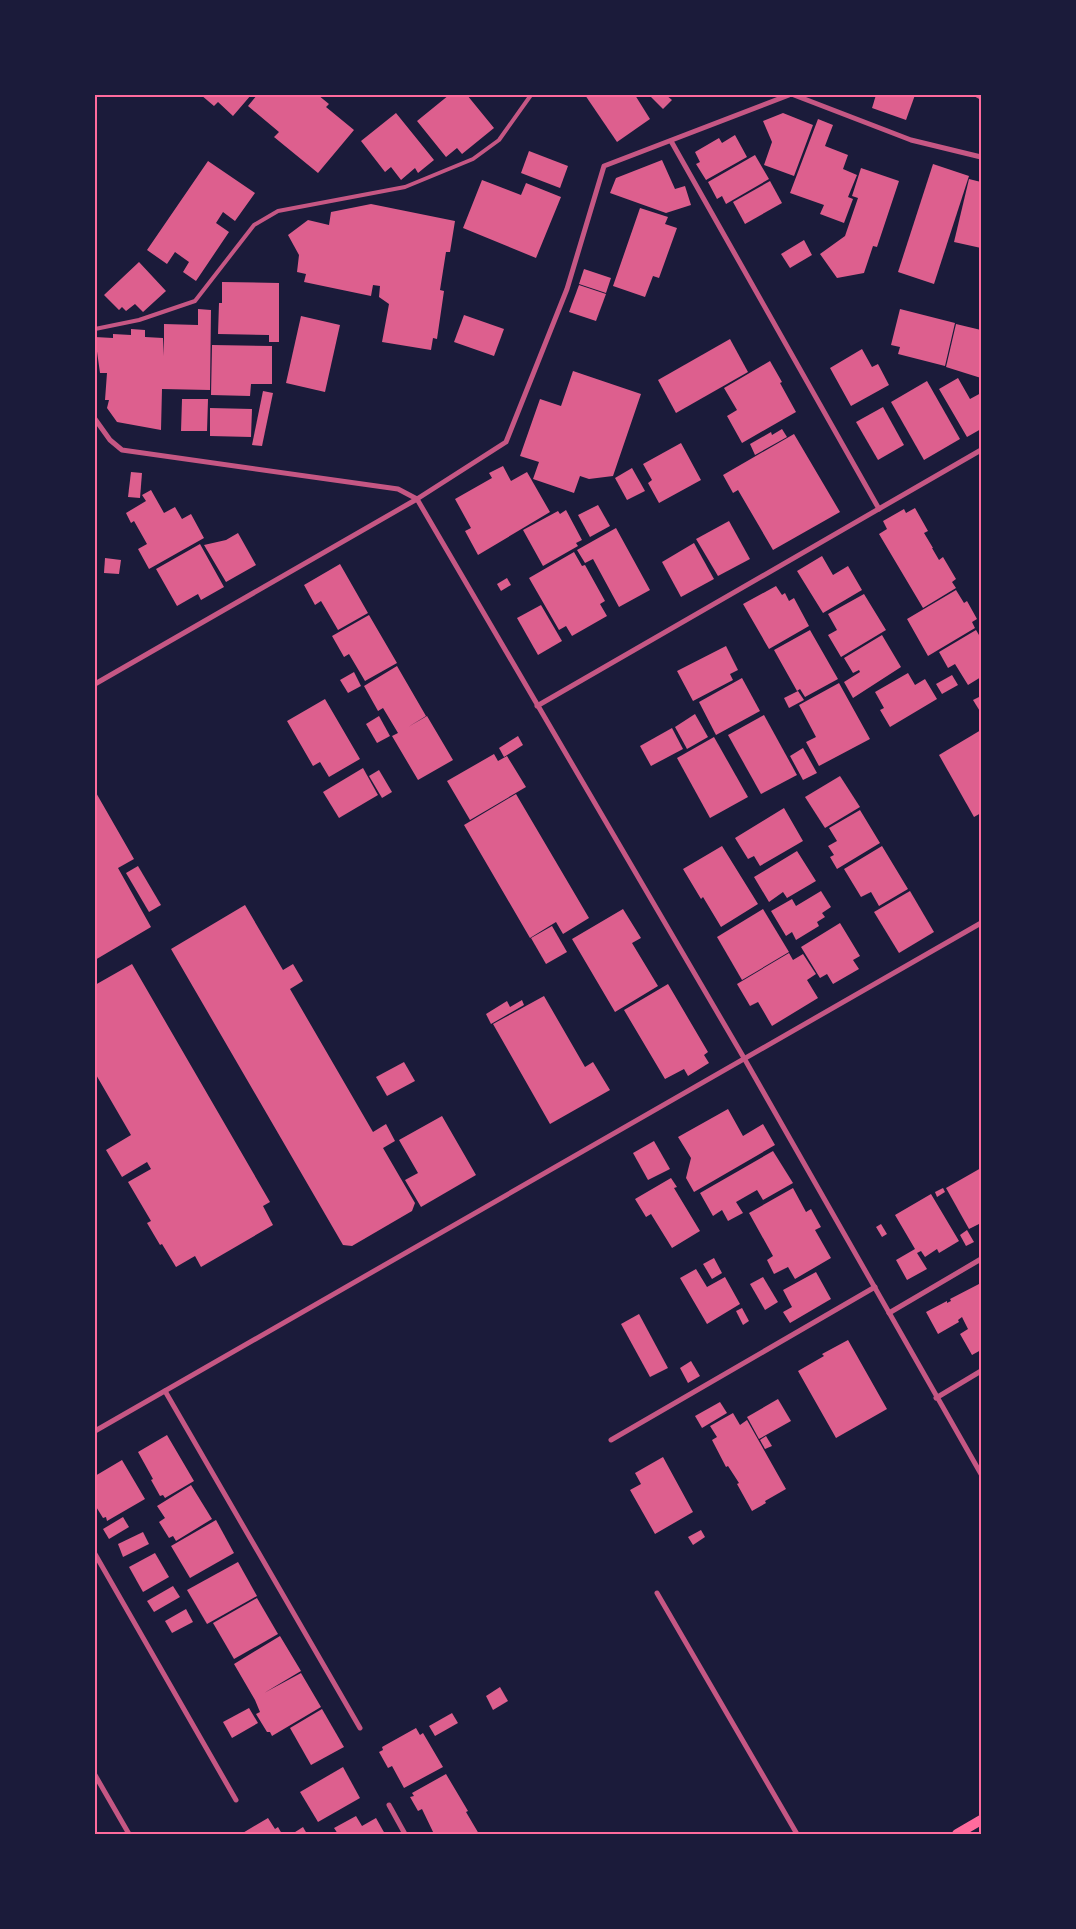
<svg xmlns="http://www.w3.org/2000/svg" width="1076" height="1929" viewBox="0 0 1076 1929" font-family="'Space Grotesk',sans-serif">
<rect width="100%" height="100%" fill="#1b1b3a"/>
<g fill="#dd5f8e">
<path d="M201,95H251L233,116L218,102L214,106Z"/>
<path d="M257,95H318L329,104L326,107L354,130L318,173L274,137L279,132L248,106Z"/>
<path d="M449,95H467L494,128L462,154L457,148L446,157L417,121Z"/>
<path d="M585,95H635L650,119L617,142Z"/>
<path d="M649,95H666L672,100L663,109Z"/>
<path d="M876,95H915L906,120L872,108Z"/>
<path d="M972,95H981V100Z"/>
<path d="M396,113L434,160L418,173L415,168L401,180L391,167L385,172L361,141Z"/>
<path d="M783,113L813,125L794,176L764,165L772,142L763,121Z"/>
<path d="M818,119L833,125L825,146L848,155L843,169L857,175L848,197L853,199L844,223L820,214L824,205L790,193Z"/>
<path d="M735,135L747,157L706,180L696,164L700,162L695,152L719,138L722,143Z"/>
<path d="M529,151L568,166L560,188L521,173Z"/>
<path d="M755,155L769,179L726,204L722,196L717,199L708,182Z"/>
<path d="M662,160L675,189L685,186L691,205L666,213L610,193L616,178Z"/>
<path d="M208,161L255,193L235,221L223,212L216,223L229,232L196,281L183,272L189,262L175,252L167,264L147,250Z"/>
<path d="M933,164L969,176L934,284L898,272Z"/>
<path d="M861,168L899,181L877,247L873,246L864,273L837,278L820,254L845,236L858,198L852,196Z"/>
<path d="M969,179L981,182V248L954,242Z"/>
<path d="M482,180L521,195L526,183L561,197L536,258L463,228Z"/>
<path d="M770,181L782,203L745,224L733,202Z"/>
<path d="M371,204L455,221L450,252H446L440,290L444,291L437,339L433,338L431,350L382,342L389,304L379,297L380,286L373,285L371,296L304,282L306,274L297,272L299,255L288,235L308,220L329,225L331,212Z"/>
<path d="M640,208L668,217L665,224L677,228L659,278L653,276L645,297L613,286Z"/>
<path d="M804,240L812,255L790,268L781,254Z"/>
<path d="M139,262L166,291L143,312L135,304L126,311L122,307L119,310L104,295Z"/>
<path d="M584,269L611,278L606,293L579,284Z"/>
<path d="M222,282L279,283V342H269V335L218,334L219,303H222Z"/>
<path d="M579,285L606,294L596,321L569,312Z"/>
<path d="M198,309L211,310L210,390L162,389L161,430L117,422L107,408L109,400H105L107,373H100L95,337L113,338V334L131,335V329L145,330V337L163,338L164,356V324L198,325Z"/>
<path d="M900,309L955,323L945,366L898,354L900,347L891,345Z"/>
<path d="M464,315L504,329L494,356L454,342Z"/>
<path d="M301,316L340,325L325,392L286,383Z"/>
<path d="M956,324L981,330V378L946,367Z"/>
<path d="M730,339L748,372L676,413L658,380Z"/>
<path d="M212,345L272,346V384H251L250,396L211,395Z"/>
<path d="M862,349L872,367L878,364L889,385L851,406L830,368Z"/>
<path d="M770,361L782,382L780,383L796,412L742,443L727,416L737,410L724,388Z"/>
<path d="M573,371L641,394L613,476L589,479L580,476L574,493L533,479L539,462L520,456L540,399L561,406Z"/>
<path d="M958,378L970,399L981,393V429L967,437L939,389Z"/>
<path d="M927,381L960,439L924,460L891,402Z"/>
<path d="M263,391L273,393L262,446L252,445Z"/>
<path d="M182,399H208L207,431H181Z"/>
<path d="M883,407L904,445L878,460L856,422Z"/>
<path d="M210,408L252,409L251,437L210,436Z"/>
<path d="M782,429L787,437L755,455L750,444L771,432L772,435Z"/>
<path d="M794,434L840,512L773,550L738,490L733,493L723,475Z"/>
<path d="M681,443L701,480L659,503L648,483L652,480L643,464Z"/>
<path d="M503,466L511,481L527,472L550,512L478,555L465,531L471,528L455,499L492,478L489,473Z"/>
<path d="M632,468L645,491L627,500L615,478Z"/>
<path d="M131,472L142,473L140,498L128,497Z"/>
<path d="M151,490L164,513L175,507L182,519L191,514L204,538L149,569L138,549L147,544L134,521L131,523L126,513L146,501L142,495Z"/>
<path d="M598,505L610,526L590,537L578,515Z"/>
<path d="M915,508L928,531L924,533L933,548H932L939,560L943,557L956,579L952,582L956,588L923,608L879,534L887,529L883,521L904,509L906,513Z"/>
<path d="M566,510L582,540L576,543L578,546L543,566L523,530L558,511L560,514Z"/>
<path d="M729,521L750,559L718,576L696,539Z"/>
<path d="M616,528L650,590L619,607L593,559L585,563L577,550Z"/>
<path d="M238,533L256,565L226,582L204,545L226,540Z"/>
<path d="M694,543L714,579L681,597L662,562Z"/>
<path d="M200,544L224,587L201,600L198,594L177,606L156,569Z"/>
<path d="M574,552L582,566L585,565L605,601L600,604L607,616L572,636L566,626L559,630L529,578Z"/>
<path d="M822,556L833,575L848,566L862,590L823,613L797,571Z"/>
<path d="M105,558L121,560L119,574L104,573Z"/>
<path d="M340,564L368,613L338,630L321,601L315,605L304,585Z"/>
<path d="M507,578L511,585L501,591L497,584Z"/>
<path d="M776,586L782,595L785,593L789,601L794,598L809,626L769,649L743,604Z"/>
<path d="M956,590L964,603L967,601L977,619L972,622L975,628L928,656L907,619Z"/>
<path d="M864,594L886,630L841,657L828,635L837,630L828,614Z"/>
<path d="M541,605L562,641L538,655L517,618Z"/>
<path d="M369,615L397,663L365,681L349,654L344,657L332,636Z"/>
<path d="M810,630L838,679L805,697L800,689L797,691L774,650Z"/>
<path d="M976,630L979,635L981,634V677L968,685L955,664L948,668L939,652Z"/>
<path d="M882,635L901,667L853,698L844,682L860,672L859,670L853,673L844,658Z"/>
<path d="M726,646L738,670L730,674L733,680L693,701L677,671Z"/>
<path d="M397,666L426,716L408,727L427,716L453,760L418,780L392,736L398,733L383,708L378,711L364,686Z"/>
<path d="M354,672L361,686L348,693L340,680Z"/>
<path d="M908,673L915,685L925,679L937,699L890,727L880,710L884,708L875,692Z"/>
<path d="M952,675L958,685L942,694L936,684Z"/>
<path d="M742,678L760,711L716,735L699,702Z"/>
<path d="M839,683L870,739L819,766L806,742L816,737L799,705Z"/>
<path d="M798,691L804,700L789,708L784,698Z"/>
<path d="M981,696V713L973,700Z"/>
<path d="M325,699L360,759L329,777L320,762L313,766L287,721Z"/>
<path d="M695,714L708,737L687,749L675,727Z"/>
<path d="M764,715L797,775L761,794L728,735Z"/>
<path d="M379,716L390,736L377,743L366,724Z"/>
<path d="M672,728L683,749L651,766L640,746Z"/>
<path d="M981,730V813L974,817L939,755Z"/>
<path d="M518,736L523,745L504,757L499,748Z"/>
<path d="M714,737L748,797L710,818L677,758Z"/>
<path d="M803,748L817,773L803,780L790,756Z"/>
<path d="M494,754L498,761L507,756L526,787L470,820L447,781Z"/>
<path d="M363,768L378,795L339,818L323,792Z"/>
<path d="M379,770L392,792L382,798L369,776Z"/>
<path d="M840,776L860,807L825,828L805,797Z"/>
<path d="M95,791L134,859L118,868L151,927L95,960Z"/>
<path d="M516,794L589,918L563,934L556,922L530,938L464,825Z"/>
<path d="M784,808L803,841L760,866L754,856L748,859L735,838Z"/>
<path d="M860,810L880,843L837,869L830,857L834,855L828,846L837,841L829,828Z"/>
<path d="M722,846L758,904L721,927L703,897L701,899L683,869Z"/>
<path d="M882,846L908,889L879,906L871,892L861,897L844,869Z"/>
<path d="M797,851L816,881L787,898L783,892L769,902L754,877Z"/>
<path d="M138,866L161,905L149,912L126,873Z"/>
<path d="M821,891L831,907L822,913L825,917L817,922L819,926L796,940L792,932L786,936L771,911L792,899L796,906Z"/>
<path d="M910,891L934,932L899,953L874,912Z"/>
<path d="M245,905L283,970L293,964L303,981L290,989L373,1132L386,1124L395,1141L383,1148L415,1203L412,1211L352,1246L343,1245L171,949Z"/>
<path d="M623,909L641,938L632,943L658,986L615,1012L572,939Z"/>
<path d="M763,909L789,952L742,980L717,937Z"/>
<path d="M840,923L860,956L853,960L859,969L833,984L827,974L820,978L801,947Z"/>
<path d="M552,926L567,952L546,964L531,938Z"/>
<path d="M789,953L793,960L803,954L816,974L807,980L818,998L772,1026L758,1002L750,1006L737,984Z"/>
<path d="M132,964L270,1202L263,1206L273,1225L201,1267L195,1256L176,1267L162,1244L160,1245L147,1223L151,1221L128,1182L151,1169L147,1162L122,1177L106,1150L131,1135L95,1073V985Z"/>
<path d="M668,984L708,1052L704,1055L709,1063L688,1076L684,1069L665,1079L624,1010Z"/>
<path d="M544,996L585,1067L593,1062L610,1090L550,1124L493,1024Z"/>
<path d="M522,1000L524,1005L491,1024L486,1014L507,1001L510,1007Z"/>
<path d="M404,1062L415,1081L387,1096L376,1077Z"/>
<path d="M728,1109L743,1136L763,1124L775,1145L694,1192L686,1178L691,1158L678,1137Z"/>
<path d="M442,1116L476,1175L421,1207L405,1180L418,1173L399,1140Z"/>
<path d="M654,1141L670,1169L648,1180L633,1153Z"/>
<path d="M773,1151L793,1183L763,1200L757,1190L736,1202L743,1213L728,1221L722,1210L713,1216L700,1193Z"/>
<path d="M981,1168V1223L969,1229L946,1188Z"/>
<path d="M671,1178L677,1187L674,1188L700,1231L672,1248L651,1214L646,1217L635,1199Z"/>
<path d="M793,1188L806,1212L811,1209L821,1227L815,1230L831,1258L795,1279L788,1267L774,1274L767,1260L773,1256L749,1213Z"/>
<path d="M943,1188L945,1192L937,1197L935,1192Z"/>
<path d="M931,1194L959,1241L939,1253L937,1249L925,1257L921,1251L917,1253L927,1269L907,1280L896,1260L915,1249L895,1215Z"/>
<path d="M881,1224L887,1234L882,1237L876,1227Z"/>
<path d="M967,1230L974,1242L966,1246L960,1235Z"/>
<path d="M714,1258L722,1273L712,1279L703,1264Z"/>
<path d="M696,1269L707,1287L725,1277L740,1304L707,1324L680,1278Z"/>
<path d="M816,1272L831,1299L790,1323L783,1312L792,1307L783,1290Z"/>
<path d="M763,1277L778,1302L765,1310L750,1284Z"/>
<path d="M979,1284L981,1286V1350L972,1355L960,1334L968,1329L962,1317L958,1320L959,1322L938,1334L926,1312L947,1301V1303L951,1301L950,1299Z"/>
<path d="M742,1308L749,1321L743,1325L736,1311Z"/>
<path d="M639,1314L668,1368L650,1377L621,1324Z"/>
<path d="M848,1340L887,1409L836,1438L798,1371L824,1356L822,1354Z"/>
<path d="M691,1361L700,1376L688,1383L680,1368Z"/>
<path d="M778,1399L791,1421L759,1439L747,1417Z"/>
<path d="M720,1402L727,1413L702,1428L695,1416Z"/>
<path d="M733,1413L740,1425L747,1420L786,1489L765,1501L766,1503L752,1511L737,1484L739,1483L728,1466L726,1467L712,1440L717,1437L710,1426Z"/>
<path d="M167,1435L194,1481L165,1498L163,1495L160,1496L151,1480L153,1479L138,1452Z"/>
<path d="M766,1436L772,1446L765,1449L760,1440Z"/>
<path d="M663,1457L693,1512L655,1534L630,1490L641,1484L635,1473Z"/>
<path d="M122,1460L145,1499L107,1521L106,1517L103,1518L95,1505V1476Z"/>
<path d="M191,1485L212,1519L176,1541L173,1536L169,1538L159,1522L165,1518L157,1506Z"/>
<path d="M123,1517L129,1527L109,1539L103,1529Z"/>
<path d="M216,1520L234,1553L190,1578L171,1546Z"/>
<path d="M701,1530L705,1537L693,1545L688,1537Z"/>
<path d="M143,1532L149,1544L123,1557L118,1544Z"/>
<path d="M155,1553L169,1577L143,1592L129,1567Z"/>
<path d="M238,1562L257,1596L207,1624L187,1590Z"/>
<path d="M173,1586L180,1597L154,1612L147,1601Z"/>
<path d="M257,1598L278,1634L234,1659L213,1623Z"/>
<path d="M186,1609L193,1622L172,1633L165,1621Z"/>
<path d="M280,1636L301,1671L264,1693L301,1673L321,1707L272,1736L270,1732H267L256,1714L260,1712L255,1700L234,1664Z"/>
<path d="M500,1687L508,1701L493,1710L486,1696Z"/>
<path d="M249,1708L258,1723L232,1738L223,1722Z"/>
<path d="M322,1709L344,1747L311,1765L290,1728Z"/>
<path d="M452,1713L458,1723L435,1736L429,1726Z"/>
<path d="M416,1728L420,1735L423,1733L443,1767L404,1788L392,1766L388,1768L379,1752L383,1750L382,1747Z"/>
<path d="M343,1767L360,1798L318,1822L300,1792Z"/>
<path d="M446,1774L468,1811L466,1812L479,1834H434L422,1809L418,1811L410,1797L414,1796L412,1793Z"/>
<path d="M356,1816L362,1826L376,1818L385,1834H338L334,1828Z"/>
<path d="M268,1818L275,1829L278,1827L282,1834H241Z"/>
<path d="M303,1827L307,1834H292Z"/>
</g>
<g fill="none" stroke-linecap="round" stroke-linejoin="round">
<path stroke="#c65784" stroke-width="4" d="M95,329L139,320L195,301L254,225L278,211L405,187L473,159L499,140L531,95"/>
<g stroke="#c65784" stroke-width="5">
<path d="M794,95L911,140L981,157"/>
<path d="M671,141L879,509"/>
<path d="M95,419L110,440L122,450L398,489L417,499L744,1058L981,1474"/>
<path d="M95,684L417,499L506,442L567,289L604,166L789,95"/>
<path d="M537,706L981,450"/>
<path d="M889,1313L981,1259"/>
<path d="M165,1391L360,1728"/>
<path d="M936,1398L981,1371"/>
<path d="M95,1431L981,923"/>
<path d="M611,1440L875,1287"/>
<path d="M95,1554L236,1800"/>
<path d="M657,1593L797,1834"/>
<path d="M95,1775L129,1834"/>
<path d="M389,1805L405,1834"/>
</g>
<path stroke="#ff6b9d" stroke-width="10" d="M957,1834L981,1820"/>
</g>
<rect width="1076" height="1929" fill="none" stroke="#1b1b3a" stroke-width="192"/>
<rect x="96" y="96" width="884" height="1737" fill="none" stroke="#ff6b9d" stroke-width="2"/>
</svg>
